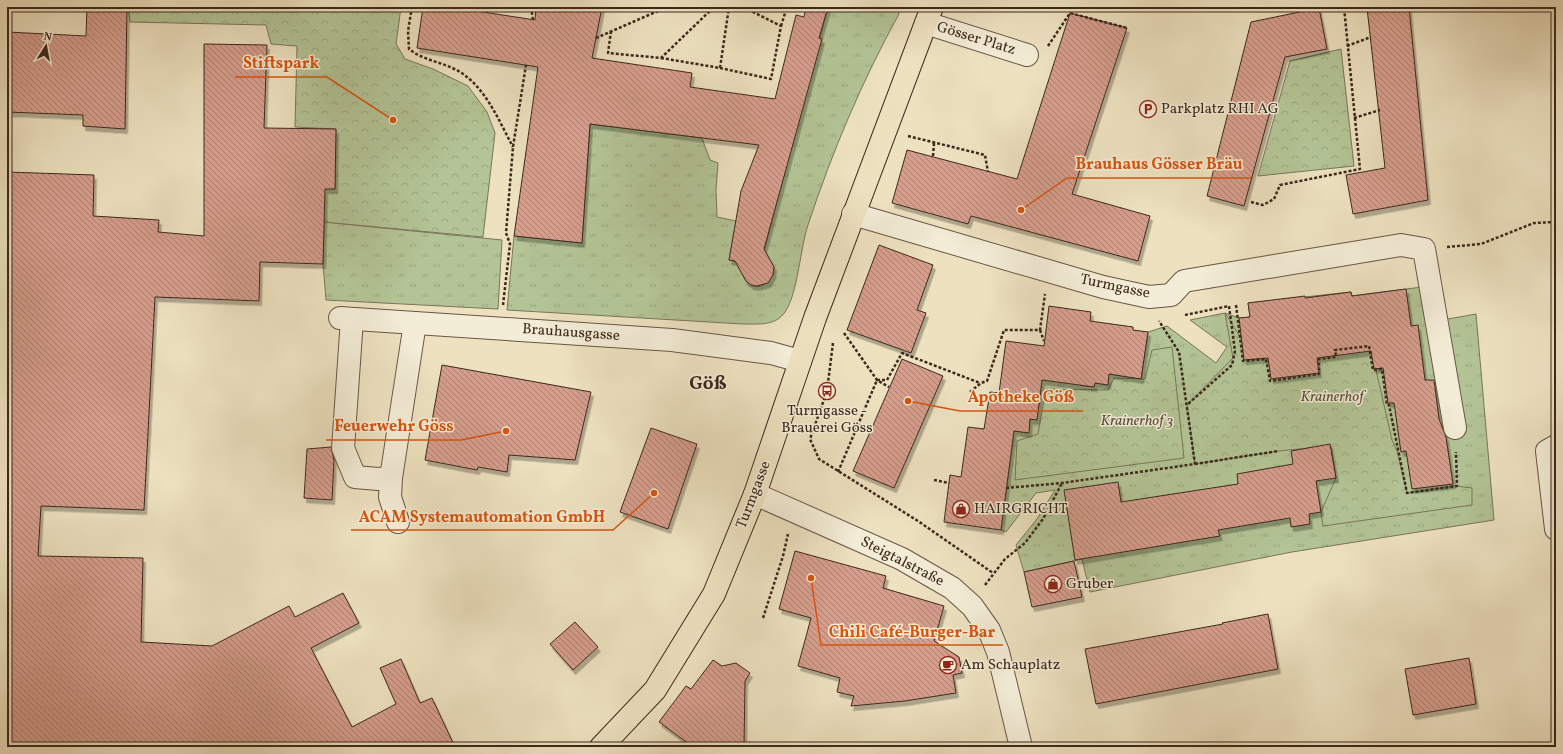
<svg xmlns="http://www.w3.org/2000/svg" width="1563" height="754" viewBox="0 0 1563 754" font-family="Vollkorn,serif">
<defs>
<pattern id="grass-tufts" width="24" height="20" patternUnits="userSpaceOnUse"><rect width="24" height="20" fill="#b3c496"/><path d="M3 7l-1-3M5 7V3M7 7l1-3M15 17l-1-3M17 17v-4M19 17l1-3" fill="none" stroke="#9ba881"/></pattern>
<pattern id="park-crowns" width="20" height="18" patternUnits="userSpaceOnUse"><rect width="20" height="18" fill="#b3c496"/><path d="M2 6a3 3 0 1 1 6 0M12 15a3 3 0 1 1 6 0" fill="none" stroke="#9ba881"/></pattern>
<pattern id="building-back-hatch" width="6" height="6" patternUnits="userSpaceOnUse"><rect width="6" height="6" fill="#d59d8c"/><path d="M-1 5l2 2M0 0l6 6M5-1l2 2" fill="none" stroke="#ae8072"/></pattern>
<filter id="shadow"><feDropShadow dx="2.5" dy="4.5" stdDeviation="0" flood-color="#0004"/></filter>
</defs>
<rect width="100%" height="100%" fill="#ede1c0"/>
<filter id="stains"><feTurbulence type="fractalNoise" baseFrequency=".005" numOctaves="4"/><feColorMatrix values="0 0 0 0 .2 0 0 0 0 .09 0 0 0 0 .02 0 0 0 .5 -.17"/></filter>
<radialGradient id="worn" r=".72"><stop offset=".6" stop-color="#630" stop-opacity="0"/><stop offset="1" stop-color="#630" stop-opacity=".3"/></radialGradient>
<g fill="url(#grass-tufts)" stroke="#787659">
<path d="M828,7H897L899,14C862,81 832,152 808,225C800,249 798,293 785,312C776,326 758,324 743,324L507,310L514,236L582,243L590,124L702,138L710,160L718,163L716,190L717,217L736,221L729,260L743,263C739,293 772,294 774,267L763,255Z"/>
<path d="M324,222L502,240L498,309L326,300L323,264Z"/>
<path d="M1422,287L1431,322L1476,314L1494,520L1292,552L1090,592L1082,559L1024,572L1016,545L1037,519L1055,490L1036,493L1006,532L1001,530L1014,431L1028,433L1030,419H1037L1042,379L1094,387L1095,383L1107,385L1109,374L1141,379L1148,332L1167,326L1216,363L1227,347L1190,320L1225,313L1239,318L1250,317L1248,303L1351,292L1352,296Z"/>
</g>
<g fill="url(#park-crowns)" stroke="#787659">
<path d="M128,7H401L396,44L405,59L433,69L468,86L487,112L495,133L483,237L324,222L321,189H335L336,129L295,127L297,46L271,44L266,25L130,22Z"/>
<path d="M1341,49L1354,166L1258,176L1290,61Z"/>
<path d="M1225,313L1254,359L1371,348L1392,440L1397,451L1407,493L1456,486L1472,488V505L1323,526L1321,512L1336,478L1331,446L1278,451L1195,464L1187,405L1233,358Z"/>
<path d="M1172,347L1184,458L1015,480L1017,441L1038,434L1046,389L1108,390L1114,378L1145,379L1152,350Z"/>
</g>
<g fill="url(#building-back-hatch)" stroke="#3d281c" filter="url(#shadow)">
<path d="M87,7H127L125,129L83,126V115L7,112V32L86,36Z"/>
<path d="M423,7H470V10L535,20L536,7H602L592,58L692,73L690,87L775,99L796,15L804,17L806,7H828L819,38L822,39L764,249L774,267L773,275L768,283L757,286L751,285L746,281L735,261L729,260L741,191L759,145L590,124L582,243L514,236L538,67L417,48Z"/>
<path d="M1377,7H1409L1428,200L1353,214L1346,175L1385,168L1367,8Z"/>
<path d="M1319,8L1327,49L1285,57L1244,206L1207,196L1251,22Z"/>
<path d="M1070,13L1127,28L1072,194L1150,216L1138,261L971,216L968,224L892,203L907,150L1017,179Z"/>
<path d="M204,44L267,45L264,128L336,129L335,189H325L323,264L260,262L259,301L155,297L144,510L41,506L38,556L143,558L141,642L212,646L289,606L295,617L343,593L359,623L311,648L352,727L396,704L380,668L401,659L420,703L432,698L455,747H7V172L94,175L93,216L159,220L158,232L204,236Z"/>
<path d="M879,245L933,265L917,310L926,313L911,353L847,330Z"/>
<path d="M1406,289L1411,326L1418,325L1425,380H1434L1439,419L1446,437L1453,484L1412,489L1406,451L1401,452L1394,403H1388L1383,368L1374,369L1371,351L1317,358L1319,373L1271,379L1268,358L1244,360L1239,318L1250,317L1248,303L1305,296V298L1351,292L1352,296Z"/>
<path d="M1049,306L1091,312L1090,321L1133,327V330L1148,332L1141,379L1109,374L1108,385L1095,383L1094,387L1042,380L1037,420L1030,419L1029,433L1014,431L1001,530L944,522L950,475L961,477L968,427L984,429L990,392L999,393L1006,341L1044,346Z"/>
<path d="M902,359L943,376L894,488L853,471Z"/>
<path d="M442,365L591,392L575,460L509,455L507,472L478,467L477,470L425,460Z"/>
<path d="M651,428L697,444L668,529L620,512Z"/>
<path d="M1330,444L1336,478L1316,481L1321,512L1309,514L1310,524L1291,527L1290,518L1218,530L1220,536L1075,560L1064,490L1118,482L1121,502L1238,484L1237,474L1293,464L1291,451Z"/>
<path d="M331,447L334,460L332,500L304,498L307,449Z"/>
<path d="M795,551L886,576L883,588L944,606L934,641L959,657L962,673L953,675L956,693L905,701L851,706L854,696L837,692L840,678L798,666L811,618L779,609Z"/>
<path d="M1074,561L1082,597L1032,607L1024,572Z"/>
<path d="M1268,614L1278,669L1096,704L1085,649L1223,624L1222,623Z"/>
<path d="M575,622L598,647L573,670L550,644Z"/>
<path d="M1469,658L1476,704L1413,715L1405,669Z"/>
<path d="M713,660L722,666L736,663L750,673L745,681L744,747H693L659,722L686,686L691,689Z"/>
</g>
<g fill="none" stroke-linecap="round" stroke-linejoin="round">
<g stroke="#695645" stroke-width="24">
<g id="minor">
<path d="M926,23L1027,55"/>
<path d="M853,214L1103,287L1149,297L1171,295L1184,281L1401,245L1424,249L1455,428"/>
<path d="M340,318L672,340L771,353L800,361"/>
<path d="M352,319L343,448L355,477L378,479L391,478"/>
<path d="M1556,446L1547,451L1556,529"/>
<path d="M755,494L902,559L952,588L972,606L989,630L998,652L1021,747"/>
<path d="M398,522L390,497L391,478L415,323"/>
</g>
</g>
<g stroke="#3d281c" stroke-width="24">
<path id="major" d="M601,747L655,690L714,594L755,494L815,318L932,7"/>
</g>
<g stroke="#3d281c" stroke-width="2.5" stroke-dasharray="3 2" stroke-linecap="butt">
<path d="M412,7L408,31L409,49C424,61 444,62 460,72C486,88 499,121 513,147"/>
<path d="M531,7L533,20"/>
<path d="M781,26L787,7"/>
<path d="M611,31L608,53L661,58L714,7"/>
<path d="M596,38L667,7"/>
<path d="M1048,46L1070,13L1127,28"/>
<path d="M1347,46L1371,37"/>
<path d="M661,58L720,68L729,7"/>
<path d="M720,68L771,79L781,26L743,7"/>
<path d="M1354,118L1380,110"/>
<path d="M908,136L985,155L988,172"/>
<path d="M933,156L934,143"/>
<path d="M1251,202L1263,205L1274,199L1280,185L1360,169L1344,7"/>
<path d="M1447,247L1481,244L1534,223L1556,222"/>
<path d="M503,305L510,244L506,233L513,147L526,65"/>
<path d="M1236,305L1243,361L1266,359L1270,381L1319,374V359L1336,357L1335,350L1369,346L1373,370L1382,369L1387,405H1389L1407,493L1457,486L1456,452"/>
<path d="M1185,315L1229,306L1235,351L1232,365L1188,404"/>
<path d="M1040,330L1044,341"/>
<path d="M844,333L877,380L889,387"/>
<path d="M833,343L827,391L810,439L819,459L918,521L993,573"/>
<path d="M877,380H887L902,353L980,383"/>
<path d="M970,392L981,383L987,381L1004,330H1040L1045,294"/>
<path d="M1195,464L1278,451"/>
<path d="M838,472L877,380"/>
<path d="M934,480L949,483"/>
<path d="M1006,488L1062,483L1195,464L1179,352L1159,321"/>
<path d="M985,585L1005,559L1025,543L1043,519L1062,483"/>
<path d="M763,618L783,556L788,534"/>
</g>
<use href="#minor" stroke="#f3ecd6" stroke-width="22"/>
<use href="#major" stroke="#ede1c0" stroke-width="22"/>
</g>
<defs>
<g id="parking-ring" transform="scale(0.9)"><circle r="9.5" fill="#f3ecd6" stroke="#8f2418" stroke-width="1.5"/><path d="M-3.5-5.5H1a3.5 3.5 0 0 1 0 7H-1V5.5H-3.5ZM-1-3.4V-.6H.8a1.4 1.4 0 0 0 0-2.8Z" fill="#8f2418"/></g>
<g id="bus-ring" transform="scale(0.9)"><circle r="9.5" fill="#f3ecd6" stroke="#8f2418" stroke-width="1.5"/><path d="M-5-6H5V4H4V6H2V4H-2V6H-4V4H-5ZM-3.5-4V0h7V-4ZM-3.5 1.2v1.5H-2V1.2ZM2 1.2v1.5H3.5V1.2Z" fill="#8f2418"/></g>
<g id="shop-ring" transform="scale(0.9)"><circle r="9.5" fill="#f3ecd6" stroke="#8f2418" stroke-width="1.5"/><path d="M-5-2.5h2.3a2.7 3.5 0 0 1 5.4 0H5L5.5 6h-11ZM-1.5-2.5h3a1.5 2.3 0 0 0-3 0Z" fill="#8f2418"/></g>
<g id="cafe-ring" transform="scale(0.9)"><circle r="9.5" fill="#f3ecd6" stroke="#8f2418" stroke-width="1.5"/><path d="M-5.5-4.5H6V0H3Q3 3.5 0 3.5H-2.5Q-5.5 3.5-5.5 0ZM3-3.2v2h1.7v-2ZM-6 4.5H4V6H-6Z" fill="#8f2418"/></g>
</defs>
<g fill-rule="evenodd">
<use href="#parking-ring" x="1148" y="109"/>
<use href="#bus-ring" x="827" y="391"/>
<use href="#shop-ring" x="961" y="509"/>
<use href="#shop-ring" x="1053" y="584"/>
<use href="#cafe-ring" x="948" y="665"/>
</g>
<g text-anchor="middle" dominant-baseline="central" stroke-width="3" stroke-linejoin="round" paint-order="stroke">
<g font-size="15" fill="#3d281c" stroke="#f3ecd6">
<text transform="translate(976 39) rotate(17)">Gösser Platz</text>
<text transform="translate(1115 287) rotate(12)">Turmgasse</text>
<text transform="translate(571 333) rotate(4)">Brauhausgasse</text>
<text transform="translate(754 495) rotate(-69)">Turmgasse</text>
<text transform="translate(902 562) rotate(27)">Steigtalstraße</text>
</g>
<g font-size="15" fill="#3d281c" stroke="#f3ecd6" text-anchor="start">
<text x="1161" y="109">Parkplatz RHI AG</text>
<text x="827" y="411" text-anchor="middle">Turmgasse -<tspan x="827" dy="17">Brauerei Göss</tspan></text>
<text x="974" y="509">HAIRGRICHT</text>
<text x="1066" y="584">Gruber</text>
<text x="961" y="665">Am Schauplatz</text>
</g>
<g font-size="15" font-style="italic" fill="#5a4f3a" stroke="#f3ecd6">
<text x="1332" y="397">Krainerhof</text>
<text x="1137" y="421">Krainerhof 3</text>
</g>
<g font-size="19" font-weight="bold" fill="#3d281c" stroke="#f3ecd6">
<text x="708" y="384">Göß</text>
</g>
</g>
<path fill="none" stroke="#d7540e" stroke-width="1.5" d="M393 120L327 77H235M1021 210L1067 178H1251M908 401L960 411H1083M506 431L461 440H326M654 493L613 530H351M811 578L821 645H1003"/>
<g fill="#d7540e" stroke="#f3ecd6" stroke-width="1.5">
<circle cx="393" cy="120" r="4"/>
<circle cx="1021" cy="210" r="4"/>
<circle cx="908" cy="401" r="4"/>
<circle cx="506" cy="431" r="4"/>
<circle cx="654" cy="493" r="4"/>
<circle cx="811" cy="578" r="4"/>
</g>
<g font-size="16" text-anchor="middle" font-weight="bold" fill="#d7540e" stroke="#f3ecd6" stroke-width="3" stroke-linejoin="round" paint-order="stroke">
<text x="281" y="68">Stiftspark</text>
<text x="1159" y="169">Brauhaus Gösser Bräu</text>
<text x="1021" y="402">Apotheke Göß</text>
<text x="394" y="431">Feuerwehr Göss</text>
<text x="482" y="522">ACAM Systemautomation GmbH</text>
<text x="912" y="637">Chili Café-Burger-Bar</text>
</g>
<rect width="1563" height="754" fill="none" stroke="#ede1c0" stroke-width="24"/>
<rect x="8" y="8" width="1547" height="738" fill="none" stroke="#3d281c" stroke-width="2"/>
<rect x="12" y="12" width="1539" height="730" fill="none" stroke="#3d281c"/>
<g transform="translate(46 46) rotate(11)" stroke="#f3ecd6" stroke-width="3" paint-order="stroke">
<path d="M0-3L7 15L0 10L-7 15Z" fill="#3d281c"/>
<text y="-6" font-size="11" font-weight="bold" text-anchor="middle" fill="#3d281c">N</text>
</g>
<rect width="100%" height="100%" filter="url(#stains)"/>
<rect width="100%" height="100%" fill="url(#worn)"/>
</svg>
